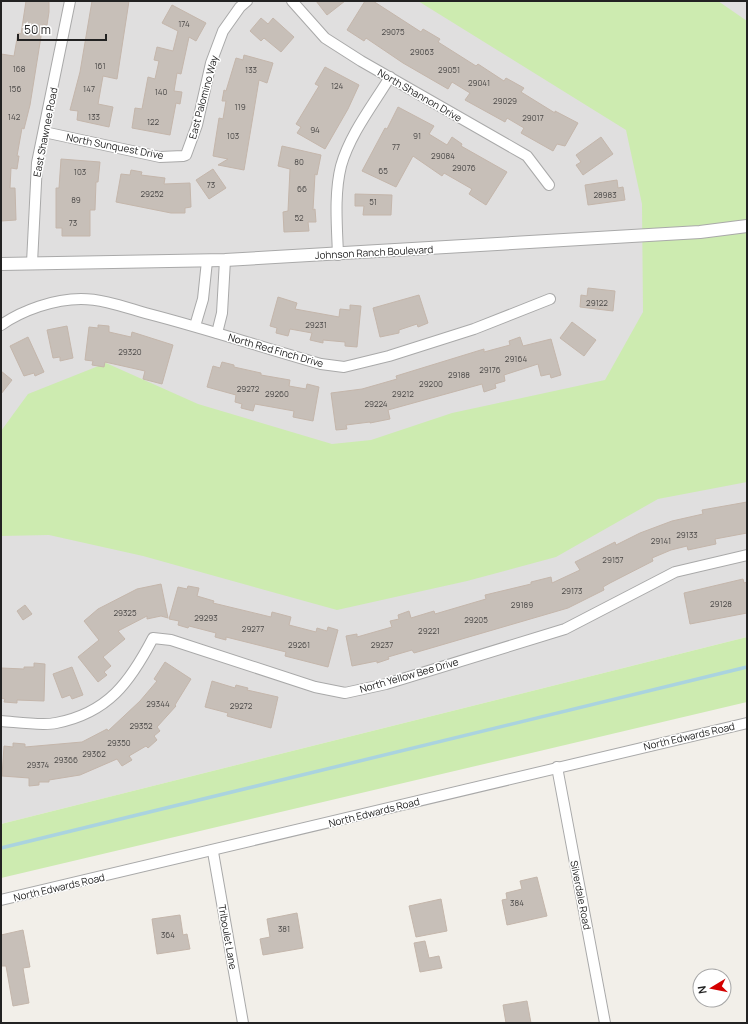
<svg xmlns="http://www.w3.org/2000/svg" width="748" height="1024" viewBox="0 0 748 1024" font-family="Manrope,sans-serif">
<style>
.residential{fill:#e0dfdf}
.grass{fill:#cdebb0}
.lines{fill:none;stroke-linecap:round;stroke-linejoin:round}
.stream{stroke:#aad3df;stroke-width:3.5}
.building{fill:#c7bfb8;stroke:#c4b6ab}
.minor-casing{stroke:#a9a9a9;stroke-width:12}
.tertiary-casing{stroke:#a9a9a9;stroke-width:14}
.minor{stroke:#fff;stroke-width:10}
.tertiary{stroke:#fff;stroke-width:12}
.labels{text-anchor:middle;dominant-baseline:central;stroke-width:3;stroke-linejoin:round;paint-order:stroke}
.number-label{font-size:8px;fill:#4b4948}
.street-label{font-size:10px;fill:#222;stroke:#fff}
</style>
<rect width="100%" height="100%" fill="#f2efe9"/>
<!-- residential -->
<path class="residential" d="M1 1H747V637L1 824Z"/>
<!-- grass -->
<g class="grass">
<path d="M418 1H718L747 21V482L658 499 556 557 467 581 337 610 143 556 49 535 1 536V431L28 394 106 363 198 404 332 444 371 440 452 413 605 380 643 312 642 204 626 130Z"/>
<path d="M747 637V702L1 878V824Z"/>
</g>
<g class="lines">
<!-- stream -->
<path class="stream" d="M1 848 747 667"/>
</g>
<!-- building -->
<g class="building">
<path d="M26 1H49V12L47 25 43 24 30 105 24 129 22 128 17 156H19L17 169 11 168 10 188H15L16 220 1 221V54L14 56 18 33 21 34Z"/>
<path d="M92 1H129L117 79 103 76 98 104 113 107 109 127 77 120 78 111 70 110 80 72Z"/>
<path d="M316 1H345L327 15Z"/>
<path d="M365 1H373L421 32 423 29 440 39 438 42 476 66 478 64 504 81 506 78 524 88 521 92 555 113V111L578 123 565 146 557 144 553 151 521 133 524 128 507 118 505 122 465 100 470 93 452 82 448 89 403 63 366 38 364 41 347 30Z"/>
<path d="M172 5 206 23 196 41 189 37 181 74 177 73 174 91 182 92 180 104 176 103 170 135 132 128 135 108 142 109 148 77 155 79 159 61 154 60 157 47 173 51 178 31 162 23Z"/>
<path d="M261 18 268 24 273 18 294 37 281 52 264 38 261 41 250 31Z"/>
<path d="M244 55 273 63 267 83 259 80 244 170 218 165 228 159 213 156 219 118 223 119 226 101H222L224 90 226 91 236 58 243 60Z"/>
<path d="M325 67 359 85 348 109 325 149 297 133 301 127 296 124 319 86 315 84Z"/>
<path d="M398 107 434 126 429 134 447 145 452 137 462 144 461 146 507 172 486 205 469 194 472 189 444 173 442 176 413 156 396 187 362 171 385 128 387 129Z"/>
<path d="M601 137 613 154 583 175 576 165 581 162 576 155Z"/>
<path d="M282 146 321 155 317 175 315 174 313 210 315 209 316 222H308L309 231 284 232 283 212 288 211 290 169 278 166Z"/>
<path d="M61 159 100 162 98 182H96L95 210H90V236H62V228H56V188H59Z"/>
<path d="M213 169 226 188 209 199 196 180Z"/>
<path d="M131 170 142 172 141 175 165 178 164 184 190 183 191 207 185 208V213H171L116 202 121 174 130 175Z"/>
<path d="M617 180 618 188 623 187 625 200 588 205 585 185Z"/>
<path d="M355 194 392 195 391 215H363L364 206H355Z"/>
<path d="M588 288 615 291 613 311 580 307 581 295 587 296Z"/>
<path d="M419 295 428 323 418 327 417 324 399 330V333L380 337 373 308Z"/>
<path d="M278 297 297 303 295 309 339 317 340 309 350 310V305L361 306 357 347 345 346V342L323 340V343L310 340 312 333 290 329 288 336 276 333 277 328 270 326Z"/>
<path d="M572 322 596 340 584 356 560 338Z"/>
<path d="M98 325 109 326V332L131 337 132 332 173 345 162 384 143 379 145 371 105 362 104 367 92 365 93 361 85 360 89 327 98 328Z"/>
<path d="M67 326 73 358 60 361V357L53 358 47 330Z"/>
<path d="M28 337 44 372 35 376 34 373 24 376 10 346Z"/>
<path d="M520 337 523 346 551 339 561 375 551 378 550 374 541 376 538 364 504 375 505 381 495 384 496 388 484 392 482 384 388 410 390 419 370 423V422L346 425 347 429 336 430 331 393 362 389 397 379 396 376 484 349V352L510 345 509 341Z"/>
<path d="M222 362 234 365V367L261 373V375L290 380 289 386 306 389 307 384 319 387 313 421 293 417 294 411 255 404 253 411 241 408 242 404 235 402 236 395 207 387 213 366 220 368Z"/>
<path d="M1 371 12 380 1 394Z"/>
<path d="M747 502V533L715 539 716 544 688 550 687 546 671 550 652 558 653 561 610 583 603 587 604 590 568 608 414 653 412 650 388 657 389 659 377 663V661L352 666 346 636 357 634V637L392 627 390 621 399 619 398 615 409 611 411 618 434 611 435 614 486 599 485 595 531 584V582L551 577 552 583 580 570 575 562 615 542 616 545 640 533 672 521 703 514 702 510Z"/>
<path d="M743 579 744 583 747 582V613L690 624 684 593Z"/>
<path d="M161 584 168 618 161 616 147 619V616L118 631 125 639 103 657 111 666 104 672 107 675 98 682 78 657 99 640 84 621 98 609 137 589Z"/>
<path d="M188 586 199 588 197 596 214 601 213 603 271 617 272 612 291 617 289 625 316 632 317 628 327 631 328 627 338 630 328 667 285 656 286 652 226 637V640L215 637 216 633 189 626 188 628 178 625 179 621 169 619 178 587 187 589Z"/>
<path d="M25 605 32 614 23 620 17 611Z"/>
<path d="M165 662 191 679 175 705 176 706 157 727 160 731 154 736 157 740 148 748 146 746 129 756 132 760 122 766 117 759 80 775 49 780V782H39V785L29 786V778L2 776 4 746 13 747V743L25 744V747L82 742 107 729 108 731 140 701 157 681 154 679Z"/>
<path d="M34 663 45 664 44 701 17 700V703L4 702 5 699 1 698V668L24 669V667H34Z"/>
<path d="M72 667 83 695 72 699 70 695 62 698 53 674Z"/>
<path d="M212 681 235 688 236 685 248 688 247 690 278 697 271 728 227 716 228 713 205 707Z"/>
<path d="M537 877 547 916 507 925 502 900 507 899 506 893 522 889 520 881Z"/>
<path d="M441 899 447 931 416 937 409 906Z"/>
<path d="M297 913 303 948 263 955 260 939 270 937 267 919Z"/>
<path d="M180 915 183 935 187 934 190 949 157 954 152 919Z"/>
<path d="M23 930 30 967 23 968 29 1003 13 1006 6 966H1V935Z"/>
<path d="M425 941 429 958 439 956 442 968 420 972 414 943Z"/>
<path d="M527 1001 531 1023H506L503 1005Z"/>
</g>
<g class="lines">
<defs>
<g id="minor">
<path d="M292 1 325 38 361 61 527 156 549 185"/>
<path d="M44 132 160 157 183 156 186 155 197 125 211 63 223 31 240 7 247 1"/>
<path d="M338 255C337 226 334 194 341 166 350 134 373 105 390 77"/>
<path d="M32 263 37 163 70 1"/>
<path d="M1 325C23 310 54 299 81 299 104 299 127 308 149 314 207 329 264 348 321 364L344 367 389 356 474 329 550 299"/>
<path d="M195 326 203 299 207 261"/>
<path d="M217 333 222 313 225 260"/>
<path d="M1 721C16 722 42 726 56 723 108 713 130 682 153 638L171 640 315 687 345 693 386 684 565 629 675 572 747 555"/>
<path d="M557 767 605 1023"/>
<path d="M213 852 243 1023"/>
<path d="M1 900C250 843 498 781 747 723"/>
</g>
<path id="tertiary" d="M1 264 225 260 700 232 747 226"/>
</defs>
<!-- minor casing -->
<use href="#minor" class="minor-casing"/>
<!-- tertiary casing -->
<use href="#tertiary" class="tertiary-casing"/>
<!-- minor -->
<use href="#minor" class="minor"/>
<!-- tertiary -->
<use href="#tertiary" class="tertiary"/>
</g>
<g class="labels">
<!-- number labels -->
<g class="number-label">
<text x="184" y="23">174</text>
<text x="393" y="31">29075</text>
<text x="422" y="51">29063</text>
<text x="100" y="65">161</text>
<text x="19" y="68">168</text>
<text x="251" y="69">133</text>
<text x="449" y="69">29051</text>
<text x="479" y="82">29041</text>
<text x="337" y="85">124</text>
<text x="15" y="88">156</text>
<text x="89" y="88">147</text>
<text x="161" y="91">140</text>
<text x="505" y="100">29029</text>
<text x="240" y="106">119</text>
<text x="14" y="116">142</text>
<text x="94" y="116">133</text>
<text x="533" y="117">29017</text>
<text x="153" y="121">122</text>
<text x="315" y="129">94</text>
<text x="233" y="135">103</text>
<text x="417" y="135">91</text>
<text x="396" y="146">77</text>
<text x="443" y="155">29084</text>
<text x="299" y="161">80</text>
<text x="464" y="167">29076</text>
<text x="383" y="170">65</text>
<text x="80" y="171">103</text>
<text x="211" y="184">73</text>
<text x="302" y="188">66</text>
<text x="152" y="193">29252</text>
<text x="605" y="194">28983</text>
<text x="76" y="199">89</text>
<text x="373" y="201">51</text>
<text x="299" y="217">52</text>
<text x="73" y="222">73</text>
<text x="597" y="302">29122</text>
<text x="316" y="324">29231</text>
<text x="130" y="351">29320</text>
<text x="516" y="358">29164</text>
<text x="490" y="369">29176</text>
<text x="459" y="374">29188</text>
<text x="431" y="383">29200</text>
<text x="248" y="388">29272</text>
<text x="277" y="393">29260</text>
<text x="403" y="393">29212</text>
<text x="376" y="403">29224</text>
<text x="687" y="534">29133</text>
<text x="661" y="540">29141</text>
<text x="613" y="559">29157</text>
<text x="572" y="590">29173</text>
<text x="721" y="603">29128</text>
<text x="522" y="604">29189</text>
<text x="125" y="612">29325</text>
<text x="206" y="617">29293</text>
<text x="476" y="619">29205</text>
<text x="253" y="628">29277</text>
<text x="429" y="630">29221</text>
<text x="299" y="644">29261</text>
<text x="382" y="644">29237</text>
<text x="158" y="703">29344</text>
<text x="241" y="705">29272</text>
<text x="141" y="725">29352</text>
<text x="119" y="742">29350</text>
<text x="94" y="753">29362</text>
<text x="66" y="759">29366</text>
<text x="38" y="764">29374</text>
<text x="517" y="902">384</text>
<text x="284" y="928">381</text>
<text x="168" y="934">364</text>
</g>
<!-- street labels -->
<g class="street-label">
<text transform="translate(420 95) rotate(30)">North Shannon Drive</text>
<text transform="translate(203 97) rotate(-75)">East Palomino Way</text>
<text transform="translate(45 132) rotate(-79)">East Shawnee Road</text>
<text transform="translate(115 146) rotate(11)">North Sunquest Drive</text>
<text transform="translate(374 252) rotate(-3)">Johnson Ranch Boulevard</text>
<text transform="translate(276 350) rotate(16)">North Red Finch Drive</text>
<text transform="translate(409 675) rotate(-16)">North Yellow Bee Drive</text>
<text transform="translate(689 736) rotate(-13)">North Edwards Road</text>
<text transform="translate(374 812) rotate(-14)">North Edwards Road</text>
<text transform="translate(59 887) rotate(-13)">North Edwards Road</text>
<text transform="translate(581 895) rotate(79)">Silverdale Road</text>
<text transform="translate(228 937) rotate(80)">Triboulet Lane</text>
</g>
</g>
<!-- border -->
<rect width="748" height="1024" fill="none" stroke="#222222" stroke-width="4"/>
<!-- north arrow -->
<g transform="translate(712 988) rotate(260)"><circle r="19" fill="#ffffff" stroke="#a7a7a7"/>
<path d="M0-3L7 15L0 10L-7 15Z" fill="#d40000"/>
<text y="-6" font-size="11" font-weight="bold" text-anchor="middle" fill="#222222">N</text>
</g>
<!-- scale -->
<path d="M18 34v6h88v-6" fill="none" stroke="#222222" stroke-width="2"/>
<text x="24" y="34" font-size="12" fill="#222222" stroke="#ffffff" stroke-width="3" paint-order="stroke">50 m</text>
</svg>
